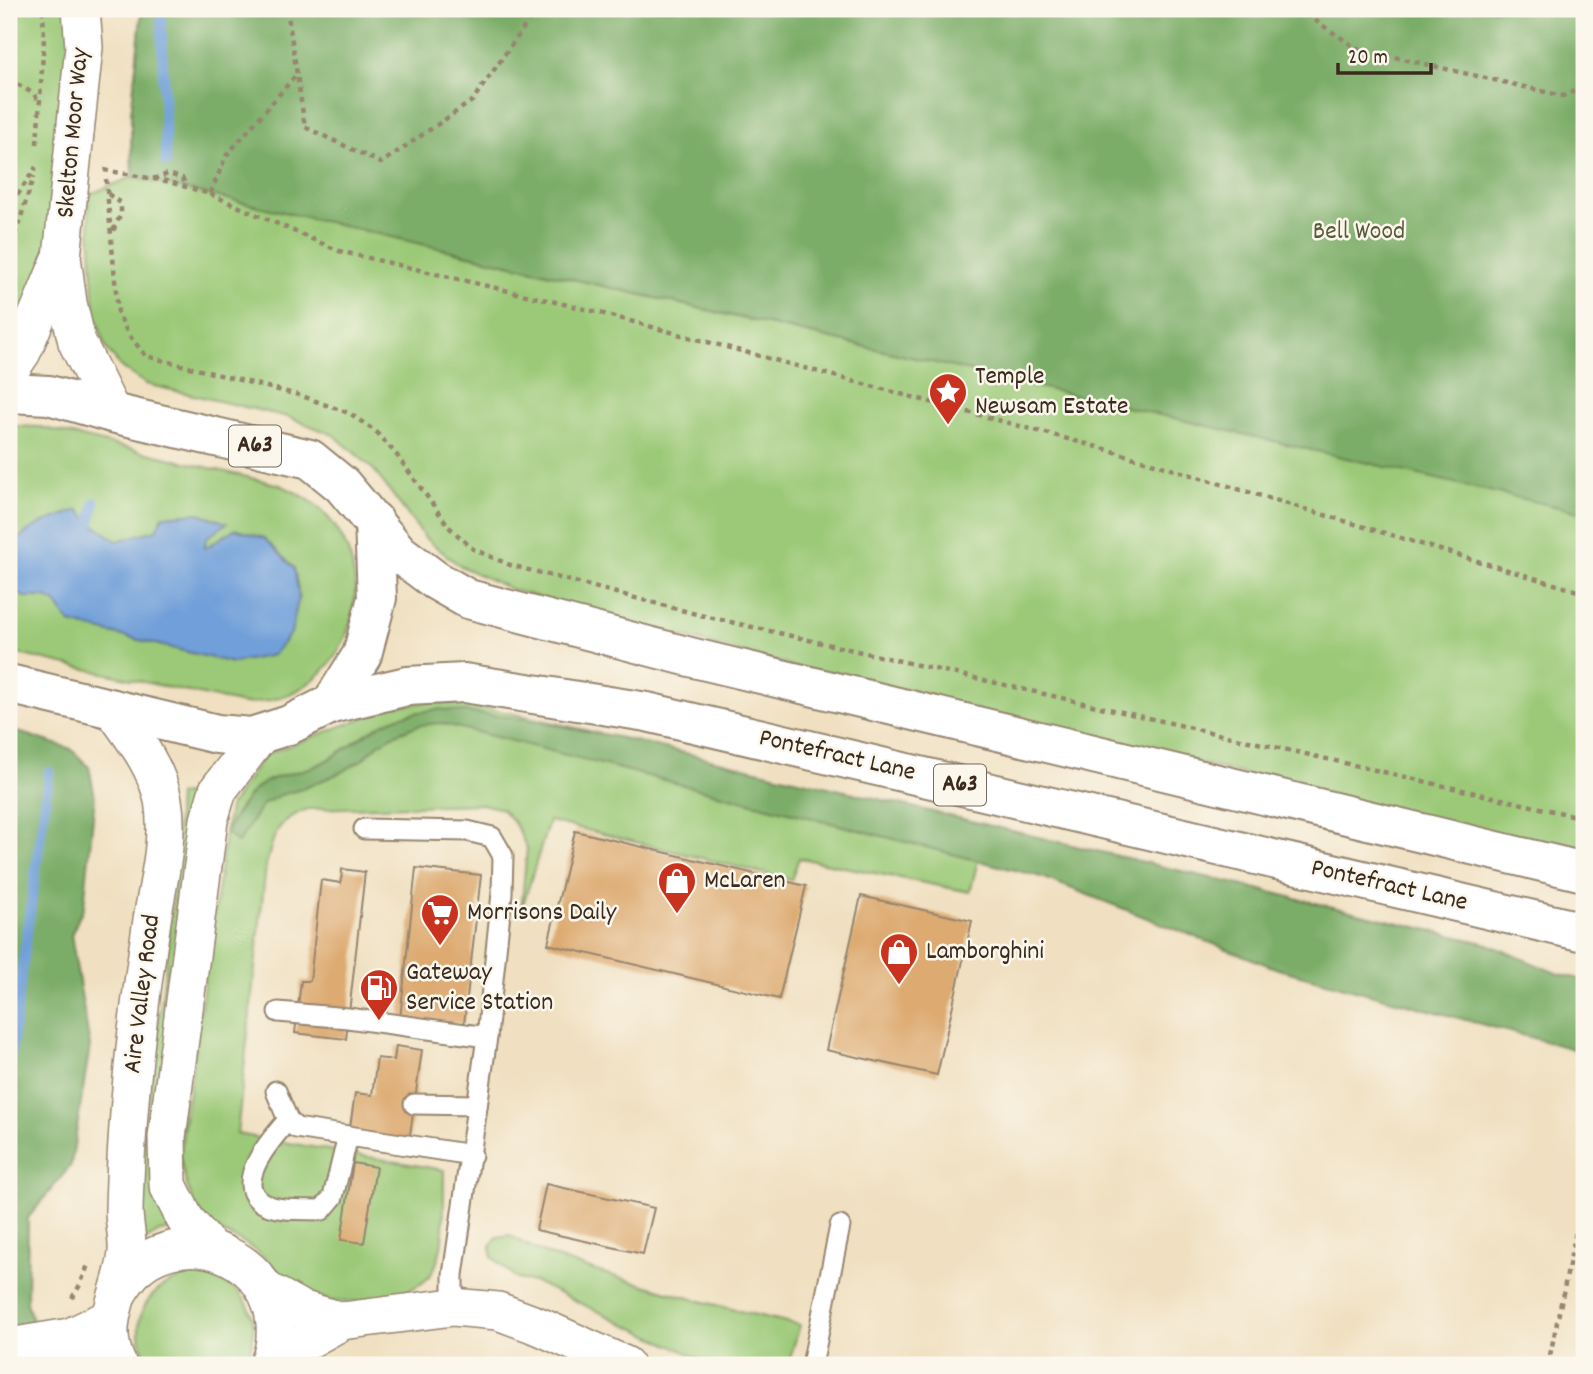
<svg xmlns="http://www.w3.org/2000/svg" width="1593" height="1374" viewBox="0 0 1593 1374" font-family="Dekko,sans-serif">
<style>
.green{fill:#9bc977;stroke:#6b7a4a;stroke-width:2}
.forest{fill:#7cad68;stroke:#5c6c43;stroke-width:2}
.water{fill:#709fd9;stroke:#56647c;stroke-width:2}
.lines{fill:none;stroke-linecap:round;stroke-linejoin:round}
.stream{stroke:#709fd9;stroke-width:10}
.building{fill:#ddaa71}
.lane-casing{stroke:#968570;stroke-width:23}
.street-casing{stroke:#968570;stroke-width:40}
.highway-casing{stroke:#968570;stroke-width:42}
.path{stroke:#968570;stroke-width:4.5;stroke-dasharray:5 5;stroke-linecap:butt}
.lane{stroke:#fff;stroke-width:19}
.street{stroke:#fff;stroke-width:37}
.highway{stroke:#fff;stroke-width:38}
.labels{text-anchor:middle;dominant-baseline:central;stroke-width:5;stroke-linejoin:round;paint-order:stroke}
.shield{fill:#fbf7ec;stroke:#75685c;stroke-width:2}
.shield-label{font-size:24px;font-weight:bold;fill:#3b2a1e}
.street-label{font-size:26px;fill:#3b2a1e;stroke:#fbf7ec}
.park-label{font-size:26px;fill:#585a39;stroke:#fbf7ec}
.poi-label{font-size:26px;fill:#3b2a1e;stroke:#fbf7ec;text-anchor:start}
</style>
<rect width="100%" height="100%" fill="#fbf7ec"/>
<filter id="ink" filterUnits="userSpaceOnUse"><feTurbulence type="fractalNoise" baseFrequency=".0143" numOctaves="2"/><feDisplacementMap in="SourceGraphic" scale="14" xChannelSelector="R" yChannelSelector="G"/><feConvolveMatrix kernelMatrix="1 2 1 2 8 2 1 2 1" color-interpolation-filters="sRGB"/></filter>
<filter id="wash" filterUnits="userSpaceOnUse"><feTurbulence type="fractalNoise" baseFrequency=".00686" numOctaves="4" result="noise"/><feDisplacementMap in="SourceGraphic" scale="28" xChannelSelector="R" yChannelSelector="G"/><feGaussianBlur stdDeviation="1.57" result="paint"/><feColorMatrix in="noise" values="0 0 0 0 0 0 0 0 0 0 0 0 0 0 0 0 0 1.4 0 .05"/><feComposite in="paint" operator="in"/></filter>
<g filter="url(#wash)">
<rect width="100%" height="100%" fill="#f0e0c1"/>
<!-- green -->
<g class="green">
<path d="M19 9H81L69 176 9 371V17L19 13Z"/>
<path d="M142 9H1584V855L799 668 513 590 460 566 426 539 373 469 334 435 288 417 146 384 122 368 106 348 95 314 88 195 132 177 131 115Z"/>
<path d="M15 426 40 427 280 485C295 492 309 498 321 510 370 557 365 638 313 680 292 697 268 702 243 704L9 652V427Z"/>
<path d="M429 702 462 704 530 717 987 825 970 892 799 858 791 880 549 821 521 911 527 848 515 824 502 809 482 804 308 809C275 821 275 833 266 865L237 1134 444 1170C443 1200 448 1249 431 1274 417 1296 357 1304 332 1301 323 1299 310 1294 302 1290 282 1280 271 1261 254 1249 239 1238 215 1233 204 1218 190 1200 183 1177 180 1154L229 808 264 755 395 706Z"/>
<path d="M188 794 199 796 177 1229 160 1232 144 1241 142 1174 145 1129 168 949 174 883 178 795Z"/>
<path d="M510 1235C544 1257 585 1268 624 1279 682 1297 740 1312 800 1325L788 1365 711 1364 535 1282 517 1279 492 1257 491 1245 497 1237Z"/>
<path d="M195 1274C245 1279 269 1320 243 1365H151C122 1323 148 1282 195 1274Z"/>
</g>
<!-- forest -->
<g class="forest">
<path d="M142 9H1584V513L132 177 131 115Z"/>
<path d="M440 709 524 719 622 738 1488 944 1556 973 1584 980V1052L1278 969 1042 877 441 723 419 725 398 733 379 744 363 759 344 771 302 789 280 795 263 804 238 843 225 832C233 819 241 804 252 792 268 775 295 774 315 766 344 754 365 730 393 719 408 713 424 711 440 709Z"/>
<path d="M9 729 71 749 89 767 95 797 84 906 71 935 90 1046 71 1165 28 1218 27 1302 45 1365H9Z"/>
</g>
<!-- water -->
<path class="water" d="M79 510 90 522 117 541 156 530 163 516 199 513 227 523 206 538 205 548 235 529 264 538 294 568 299 596 291 633 273 655 232 663 70 623 57 604 45 597H24L9 587C9 578 8 568 9 559 13 528 55 518 79 510Z"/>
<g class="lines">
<!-- stream -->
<g class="stream">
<path d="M161 9 166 162"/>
<path d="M88 532 95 502"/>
<path d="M9 1066 49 772"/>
</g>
</g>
<g id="blocks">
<!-- building -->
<g class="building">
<path d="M575 831 806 886 779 999 548 944Z"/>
<path d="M416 868 481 875 464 1024 400 1019Z"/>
<path d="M342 869 365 872 346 1039 295 1033 301 981H310L321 880 341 883Z"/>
<path d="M861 896 972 921 937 1075 826 1050Z"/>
<path d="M396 1046 422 1050 409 1142 349 1134 355 1093 372 1095 377 1058 394 1060Z"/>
<path d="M353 1163 376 1167 364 1243 341 1240Z"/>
<path d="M546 1184 654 1208 643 1254 536 1230Z"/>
</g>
</g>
</g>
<g filter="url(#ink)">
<use href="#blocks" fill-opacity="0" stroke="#968570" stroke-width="2"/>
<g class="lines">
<defs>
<g id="lane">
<path d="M364 829 467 831 492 837 503 856 502 893 487 1037 453 1275V1307"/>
<path d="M278 1012 348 1018 487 1037"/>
<path d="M276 1091 288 1120 296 1128 472 1155"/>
<path d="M414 1104 477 1105"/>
<path d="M288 1120C274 1136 230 1184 263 1203 278 1212 305 1209 322 1210L333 1197 348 1136"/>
<path d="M812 1365 840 1226"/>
</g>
<g id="street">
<path d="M81 9 84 47 62 257 68 303 77 342 112 413"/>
<path d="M9 371 22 352 60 261"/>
<path d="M112 708C132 736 156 765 163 800 170 838 158 882 152 920 144 973 137 1025 132 1078 128 1122 125 1166 124 1210 124 1224 128 1238 127 1253 123 1294 97 1323 118 1365"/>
<path d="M210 1248 185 1219 168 1185 167 1137 209 820 218 790 261 734"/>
<path d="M266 1290 300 1309 342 1321 453 1307 498 1311 541 1327 625 1365"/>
<path d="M119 1291C127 1279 135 1267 147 1260 199 1228 271 1261 275 1324 276 1338 274 1353 268 1365"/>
<path d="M9 1347 70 1337 110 1318"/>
<path d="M29 1348 89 1365"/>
<path d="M270 1361 342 1321"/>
</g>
<g id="highway">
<path d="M9 393 49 395 112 413 310 459 342 485 399 553 435 580 468 599 694 658 1584 872"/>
<path d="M9 684 217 734 251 737 289 725 331 704 362 655 377 598 374 521"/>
<path d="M331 704 407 686 464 683 647 712 1584 932"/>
</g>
</defs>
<!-- lane casing -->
<use href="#lane" class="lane-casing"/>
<!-- street casing -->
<use href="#street" class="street-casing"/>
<!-- highway casing -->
<use href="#highway" class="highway-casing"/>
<!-- path -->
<g class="path">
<path d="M287 9 305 127 381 163 472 101 537 9"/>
<path d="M1298 9 1356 48 1563 96 1584 87"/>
<path d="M9 79 34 94 39 103"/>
<path d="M37 144 44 39 43 9"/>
<path d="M104 170 166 181 210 194 226 156 297 74"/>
<path d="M106 179 118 313 128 334 146 356 302 396 351 414 376 432 396 454 450 528 473 549 510 565 700 615 1584 818"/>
<path d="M153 179 168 174 182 178 187 186"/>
<path d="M108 194 121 203V214L112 233"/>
<path d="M210 194 339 251 589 310 1105 449 1584 593"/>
<path d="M9 213 13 202 36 167"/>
<path d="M9 254 34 176"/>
<path d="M72 1298 80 1285 88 1265"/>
<path d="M1548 1365 1584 1193"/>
</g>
<!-- lane -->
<use href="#lane" class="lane"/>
<!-- street -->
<use href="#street" class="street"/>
<!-- highway -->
<use href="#highway" class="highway"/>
</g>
</g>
<!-- icons -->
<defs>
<symbol id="sight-pin" viewBox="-11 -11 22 30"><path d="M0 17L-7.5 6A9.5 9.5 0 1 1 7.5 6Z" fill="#c8321e" stroke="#fbf7ec"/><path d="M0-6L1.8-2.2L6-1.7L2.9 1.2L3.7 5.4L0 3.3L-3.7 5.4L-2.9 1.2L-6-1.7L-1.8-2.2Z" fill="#fff"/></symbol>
<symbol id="shop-pin" viewBox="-11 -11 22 30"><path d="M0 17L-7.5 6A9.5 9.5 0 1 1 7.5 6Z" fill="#c8321e" stroke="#fbf7ec"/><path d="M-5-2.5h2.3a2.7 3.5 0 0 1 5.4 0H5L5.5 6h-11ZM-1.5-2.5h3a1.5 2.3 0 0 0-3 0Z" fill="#fff"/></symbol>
<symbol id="supermarket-pin" viewBox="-11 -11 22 30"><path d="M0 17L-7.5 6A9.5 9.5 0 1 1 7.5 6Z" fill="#c8321e" stroke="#fbf7ec"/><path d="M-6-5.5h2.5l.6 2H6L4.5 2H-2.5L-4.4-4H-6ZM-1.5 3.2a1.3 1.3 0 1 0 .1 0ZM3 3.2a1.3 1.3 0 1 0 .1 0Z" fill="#fff"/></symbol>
<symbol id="fuel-pin" viewBox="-11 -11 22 30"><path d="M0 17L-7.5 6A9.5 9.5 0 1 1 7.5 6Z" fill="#c8321e" stroke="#fbf7ec"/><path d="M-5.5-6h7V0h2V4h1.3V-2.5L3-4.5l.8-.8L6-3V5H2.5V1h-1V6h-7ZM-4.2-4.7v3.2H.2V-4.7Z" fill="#fff"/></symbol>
</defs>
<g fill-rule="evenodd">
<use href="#sight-pin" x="926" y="370" width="44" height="60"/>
<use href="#shop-pin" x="655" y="859" width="44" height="60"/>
<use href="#supermarket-pin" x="418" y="891" width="44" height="60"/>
<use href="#shop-pin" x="877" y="930" width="44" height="60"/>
<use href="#fuel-pin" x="357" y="966" width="44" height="60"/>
</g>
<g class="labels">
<!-- shield labels -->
<g class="shield">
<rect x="229" y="425.5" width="52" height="41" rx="5"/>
<rect x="934" y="764.5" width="52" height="41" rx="5"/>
</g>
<g class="shield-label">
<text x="255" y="446">A63</text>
<text x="960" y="785">A63</text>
</g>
<!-- street labels -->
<g class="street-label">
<text transform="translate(74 133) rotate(-85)">Skelton Moor Way</text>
<text transform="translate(837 756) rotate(13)">Pontefract Lane</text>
<text transform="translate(1389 886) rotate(13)">Pontefract Lane</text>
<text transform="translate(143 994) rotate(-83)">Aire Valley Road</text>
</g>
<!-- park labels -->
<g class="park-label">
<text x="1359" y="232">Bell Wood</text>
</g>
<!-- poi labels -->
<g class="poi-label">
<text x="975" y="377">Temple<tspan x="975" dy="30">Newsam Estate</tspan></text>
<text x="704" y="881">McLaren</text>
<text x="467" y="913">Morrisons Daily</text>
<text x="926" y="952">Lamborghini</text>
<text x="406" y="973">Gateway<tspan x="406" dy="30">Service Station</tspan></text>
</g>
</g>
<!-- margin -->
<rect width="1593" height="1374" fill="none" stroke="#fbf7ec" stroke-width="35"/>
<!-- scale -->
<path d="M1338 63v10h93v-10" fill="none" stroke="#3b2a1e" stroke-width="3.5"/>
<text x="1348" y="63" font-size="21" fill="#3b2a1e" stroke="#fbf7ec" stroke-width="5" paint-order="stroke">20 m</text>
</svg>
